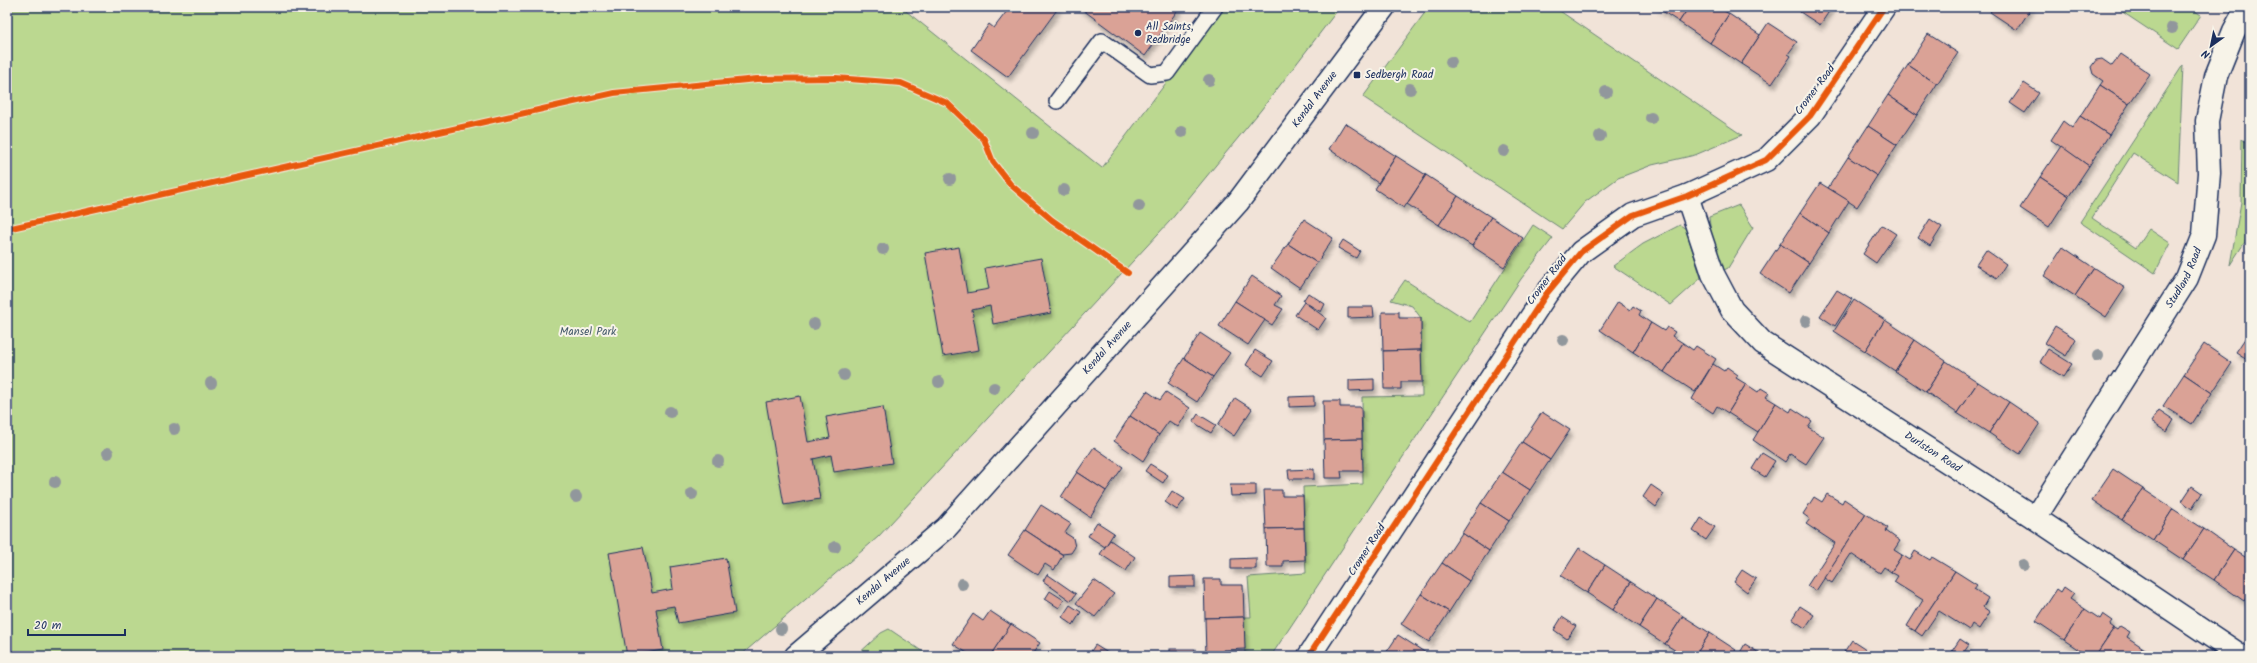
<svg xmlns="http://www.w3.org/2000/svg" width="2257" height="663" viewBox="0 0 2257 663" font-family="Kalam,sans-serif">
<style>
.green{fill:#bbd890;stroke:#6b8477}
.building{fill:#daa296;stroke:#1b2f5e;filter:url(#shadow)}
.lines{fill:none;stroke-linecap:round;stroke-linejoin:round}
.lane-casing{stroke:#1b2f5e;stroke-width:18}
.street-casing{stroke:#1b2f5e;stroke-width:25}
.lane{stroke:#f7f3e8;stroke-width:15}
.street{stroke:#f7f3e8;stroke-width:22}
.cycleway-casing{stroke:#f7f3e8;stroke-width:8}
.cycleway{stroke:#e8590c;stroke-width:6}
.tree{fill:#91979c}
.poi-dot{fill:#1b2f5e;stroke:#f7f3e8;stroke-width:1.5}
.labels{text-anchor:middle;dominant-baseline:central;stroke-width:4;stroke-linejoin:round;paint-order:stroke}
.poi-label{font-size:11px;fill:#1b2f5e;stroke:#f7f3e8;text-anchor:start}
.street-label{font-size:11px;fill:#1b2f5e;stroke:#f7f3e8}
.park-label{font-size:11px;fill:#43596a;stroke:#f7f3e8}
</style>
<defs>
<filter id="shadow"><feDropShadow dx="2.5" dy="4.5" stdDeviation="2" flood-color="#0004"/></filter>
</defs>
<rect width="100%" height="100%" fill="#f1e3d8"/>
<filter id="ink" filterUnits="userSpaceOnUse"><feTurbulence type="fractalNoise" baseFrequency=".025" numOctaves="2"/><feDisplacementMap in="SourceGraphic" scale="8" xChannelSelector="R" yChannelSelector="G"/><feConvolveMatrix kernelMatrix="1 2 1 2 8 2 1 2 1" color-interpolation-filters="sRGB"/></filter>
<g filter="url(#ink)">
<!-- green -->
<g class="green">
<path d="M7 7H901L1102 168 1223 7H1340L1261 110 1170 221 878 537 740 656H7Z"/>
<path d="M1429 7H1554L1742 135 1695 155 1652 165 1618 178 1585 202 1562 229 1363 97Z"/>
<path d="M2115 7H2189L2201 15 2178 49Z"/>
<path d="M2183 65 2178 182 2133 153 2092 218 2136 248 2149 229 2170 243 2155 273 2080 222Z"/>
<path d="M2242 139 2250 145V234L2230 265 2241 202Z"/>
<path d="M1739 205 1753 227 1728 268 1724 270 1711 234 1709 217Z"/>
<path d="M1533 225 1553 238 1521 279 1271 656H1245L1244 617H1251L1248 577 1306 573 1303 487 1363 484 1362 397 1422 396 1421 318 1412 306 1391 300 1405 280 1470 322Z"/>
<path d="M1680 225 1686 229 1701 278 1671 305 1613 266 1643 244Z"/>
<path d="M889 629 929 656H856L881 633Z"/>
</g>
<!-- building -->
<g class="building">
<path d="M1010 7H1059L1008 77 971 50 989 24 994 28Z"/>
<path d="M1079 7H1180L1145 56Z"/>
<path d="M1656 7H1689L1679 22Z"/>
<path d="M1689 7H1718L1729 14 1710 43 1679 22Z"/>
<path d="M1803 7H1832L1820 25 1800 12Z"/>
<path d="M1994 7H2032L2017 30 1990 12Z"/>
<path d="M1729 14 1760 35 1741 64 1710 43Z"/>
<path d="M1768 23 1797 42 1788 54 1791 56 1772 84 1741 64Z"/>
<path d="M1928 34 1958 53 1937 84 1908 65Z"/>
<path d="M2121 54 2150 74 2129 104 2100 85 2103 81 2093 74 2091 67 2096 60 2102 59 2112 66Z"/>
<path d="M1908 65 1937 84 1917 115 1888 95Z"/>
<path d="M2024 83 2039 93 2025 113 2010 103Z"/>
<path d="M2100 85 2129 104 2109 135 2080 116Z"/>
<path d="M1888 95 1917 115 1897 145 1868 126Z"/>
<path d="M2080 116 2109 135 2089 166 2051 140 2063 121 2072 128Z"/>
<path d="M1345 123 1396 156 1378 183 1329 149Z"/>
<path d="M1868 126 1897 145 1877 176 1848 157Z"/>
<path d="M2061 146 2089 166 2069 196 2040 177Z"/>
<path d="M1396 156 1426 175 1404 208 1375 189Z"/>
<path d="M1848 157 1877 176 1857 207 1828 188Z"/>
<path d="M1426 175 1458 196 1439 225 1407 204Z"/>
<path d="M2040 177 2069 196 2049 227 2020 208Z"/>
<path d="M1820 183 1849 201 1829 233 1800 213Z"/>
<path d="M1458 196 1491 217 1472 246 1439 225Z"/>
<path d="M1800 213 1829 233 1809 263 1780 244Z"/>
<path d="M1491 217 1523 238 1504 267 1472 246Z"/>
<path d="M1304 219 1333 238 1317 263 1288 244Z"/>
<path d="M1930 219 1942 227 1930 246 1918 238Z"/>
<path d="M1882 225 1896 234 1876 263 1863 254Z"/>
<path d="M1343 240 1360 251 1356 258 1338 248Z"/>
<path d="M1288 244 1317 263 1300 288 1271 268Z"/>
<path d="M1780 244 1809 263 1789 293 1760 274Z"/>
<path d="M959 247 967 293 989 289 985 268 1041 258 1051 313 993 324 990 306 972 310 979 350 943 356 925 253Z"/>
<path d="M2063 247 2094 268 2075 296 2044 276Z"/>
<path d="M1986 250 2006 264 1997 278 1976 265Z"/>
<path d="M2094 268 2125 288 2106 317 2075 296Z"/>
<path d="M1252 276 1281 296 1275 305 1283 309 1272 325 1235 301Z"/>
<path d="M1837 290 1852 299 1835 326 1820 316Z"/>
<path d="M1308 293 1325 304 1321 312 1303 301Z"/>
<path d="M1854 300 1885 320 1865 351 1834 331Z"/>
<path d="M1235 301 1265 320 1248 345 1219 326Z"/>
<path d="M1304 302 1326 318 1318 330 1295 315Z"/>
<path d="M1618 302 1630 310 1633 306 1641 311 1639 315 1651 323 1633 352 1600 330Z"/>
<path d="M1348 307H1373L1374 317 1348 318Z"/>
<path d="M1382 312H1399V318H1421V350L1383 351Z"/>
<path d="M1885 320 1915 340 1895 371 1865 351Z"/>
<path d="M1651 323 1664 331 1667 327 1675 332 1672 336 1683 343 1664 372 1633 352Z"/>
<path d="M2055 326 2076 339 2066 356 2045 343Z"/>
<path d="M2250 331V361L2236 352Z"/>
<path d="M1200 333 1230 353 1213 377 1184 358Z"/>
<path d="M1915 340 1946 361 1926 392 1895 371Z"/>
<path d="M1683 343 1693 350 1696 346 1716 359 1695 392 1664 372Z"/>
<path d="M2204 344 2232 363 2212 393 2184 374Z"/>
<path d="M2048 349 2072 364 2063 377 2040 362Z"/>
<path d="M1255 350 1273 361 1263 376 1246 365Z"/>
<path d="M1421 350 1422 382H1401V389H1384L1383 351Z"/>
<path d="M1184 358 1213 377 1197 402 1168 383Z"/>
<path d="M1946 361 1978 382 1957 413 1926 392Z"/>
<path d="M1713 364 1724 371 1727 367 1738 375 1736 378 1746 384 1728 413 1717 406 1713 413 1692 399Z"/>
<path d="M2184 374 2212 393 2192 424 2163 406Z"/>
<path d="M1374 379V390L1349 391V380Z"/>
<path d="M1978 382 2009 402 1989 433 1957 413Z"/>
<path d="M1746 384 1758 392 1761 388 1769 393 1766 397 1776 403 1758 432 1728 413Z"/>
<path d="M1147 391 1160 400 1166 392 1190 408 1178 427 1169 421 1159 435 1130 416Z"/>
<path d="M800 396 808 442 830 438 826 417 883 407 892 463 834 472 831 455 813 459 820 499 784 505 766 402Z"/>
<path d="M1314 396V406L1289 407V397Z"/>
<path d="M1235 398 1252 409 1234 436 1218 425Z"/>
<path d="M1323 401H1340V407H1361L1362 439 1324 440Z"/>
<path d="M2009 402 2040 423 2020 454 1989 433Z"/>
<path d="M1776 403 1790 412 1792 408 1812 421 1808 427 1824 437 1806 464 1790 454 1785 462 1753 440Z"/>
<path d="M2159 410 2174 420 2167 432 2151 422Z"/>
<path d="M1542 412 1570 430 1550 460 1522 442Z"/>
<path d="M1198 414 1216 425 1211 433 1193 422Z"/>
<path d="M1130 416 1159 435 1143 461 1114 441Z"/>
<path d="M1362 439 1363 471H1341L1342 478H1325L1324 440Z"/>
<path d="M1522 442 1550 460 1530 490 1502 472Z"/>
<path d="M1094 447 1123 467 1106 491 1077 472Z"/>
<path d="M1762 453 1775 461 1765 477 1752 469Z"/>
<path d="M1150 464 1168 475 1163 483 1145 471Z"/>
<path d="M1314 469V479H1289L1288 470Z"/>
<path d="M2113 469 2143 489 2122 520 2092 500Z"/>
<path d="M1077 472 1106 491 1090 517 1061 497Z"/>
<path d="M1502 472 1530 490 1509 521 1481 503Z"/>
<path d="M1230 485H1256V495L1231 496Z"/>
<path d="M1651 485 1664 494 1656 507 1643 497Z"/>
<path d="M2192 486 2202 493 2192 509 2182 501Z"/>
<path d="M2143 489 2173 509 2153 540 2122 520Z"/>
<path d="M1264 490H1282V496H1303L1304 528 1266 529Z"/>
<path d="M1172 491 1185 499 1177 510 1165 502Z"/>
<path d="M1827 494 1842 503 1844 499 1866 514 1816 591 1807 586 1835 543 1806 524 1810 519 1803 514 1814 497 1822 502Z"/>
<path d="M1481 503 1509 521 1489 551 1462 533Z"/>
<path d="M1041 505 1071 524 1065 533 1073 538 1075 547 1071 553 1062 554 1025 530Z"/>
<path d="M2173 509 2204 529 2183 560 2153 540Z"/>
<path d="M1866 514 1888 528 1886 531 1900 541 1894 550 1902 555 1891 572 1884 567 1880 573 1851 554 1832 583 1824 578Z"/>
<path d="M1701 518 1715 527 1706 540 1693 531Z"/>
<path d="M1097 522 1114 533 1105 547 1088 536Z"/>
<path d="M1304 528 1305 560 1283 561V567H1267L1266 529Z"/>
<path d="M2204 529 2234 550 2214 580 2183 560Z"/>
<path d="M1025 530 1063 555 1054 570 1045 564 1038 575 1008 555Z"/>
<path d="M1462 533 1489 551 1469 581 1442 563Z"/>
<path d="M1110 540 1135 557 1126 571 1100 554Z"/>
<path d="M643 547 652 593 673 589 670 567 726 558 735 613 678 623 674 606 656 609 663 650 627 656 609 553Z"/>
<path d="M1579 548 1605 565 1587 593 1561 576Z"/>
<path d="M2234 550 2250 560V592L2244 601 2214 580Z"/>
<path d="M1915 551 1930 560 1932 557 1955 571 1915 631 1907 626 1923 600 1894 582 1898 576 1891 572 1902 555 1910 560Z"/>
<path d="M1256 558V569H1231V559Z"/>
<path d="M1442 563 1469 581 1449 612 1421 594Z"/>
<path d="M1605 565 1631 582 1613 610 1587 593Z"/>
<path d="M1742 570 1756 579 1747 592 1734 582Z"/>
<path d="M1955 571 1977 585 1974 589 1988 598 1983 607 1990 612 1979 629 1972 624 1969 630 1939 611 1922 636 1915 631Z"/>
<path d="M1047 574 1076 594 1071 601 1043 581Z"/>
<path d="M1195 576V587H1170V577Z"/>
<path d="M1204 579H1221V585H1243L1244 617 1205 618Z"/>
<path d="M1094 580 1114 594 1095 617 1076 603Z"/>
<path d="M1631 582 1657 599 1639 627 1613 610Z"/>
<path d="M2064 587 2074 594 2070 599 2085 609 2064 640 2036 621 2057 589 2061 592Z"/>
<path d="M1050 591 1064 600 1059 608 1045 599Z"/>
<path d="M1421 594 1449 612 1429 642 1401 624Z"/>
<path d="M1657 599 1683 616 1665 644 1639 627Z"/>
<path d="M1070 605 1081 612 1073 625 1062 617Z"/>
<path d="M1800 606 1814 615 1805 628 1792 619Z"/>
<path d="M2085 609 2100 619 2103 614 2113 621 2110 625 2114 628 2095 656H2088L2064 640Z"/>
<path d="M990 611 1011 625 990 656H972L953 644 973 614 983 621Z"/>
<path d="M1683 616 1710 633 1695 656H1684L1665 644Z"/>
<path d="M1244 617 1245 649 1223 650V656H1206L1205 618Z"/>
<path d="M1562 617 1576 626 1567 639 1554 630Z"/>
<path d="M1011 624 1040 643 1031 656H990Z"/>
<path d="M2120 626 2130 632 2127 637 2142 647 2136 656H2095L2114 628 2117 630Z"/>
<path d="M1710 633 1736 650 1731 656H1695Z"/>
<path d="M1398 635 1426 653 1424 656H1384Z"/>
<path d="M1960 639 1969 645 1961 656 1952 651Z"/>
<path d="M1852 640 1866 649 1861 656H1849L1844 652Z"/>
<path d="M1745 644 1764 656H1738Z"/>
<path d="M1095 645 1111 655 1110 656H1088Z"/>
<path d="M2142 647 2156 656H2136Z"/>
<rect x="1170" y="649" width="25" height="7"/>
</g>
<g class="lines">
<defs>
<path id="lane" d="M1057 101 1102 41 1150 75 1167 73 1215 7"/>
<g id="street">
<path id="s1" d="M1687 196 1713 274 1732 310 1763 343 2035 518 2241 656"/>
<path id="s2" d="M2035 518 2187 278 2204 235 2209 173 2207 121 2216 76 2234 31 2247 7"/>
<path id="s3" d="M796 656 946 528 1238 202 1384 7"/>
<path d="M1309 656 1547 293 1581 252 1633 215 1687 196 1766 160 1810 116 1884 7"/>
</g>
</defs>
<!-- lane casing -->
<use href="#lane" class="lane-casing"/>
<!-- street casing -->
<use href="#street" class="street-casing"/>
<!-- lane -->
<use href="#lane" class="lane"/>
<!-- street -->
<use href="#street" class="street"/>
<defs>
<g id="cycleway">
<path d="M7 229 614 93 757 79 836 78 901 83 947 103 984 139 993 162 1011 185 1052 220 1128 273"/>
<path d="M1309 656 1547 293 1581 252 1633 215 1687 196 1766 160 1810 116 1884 7"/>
</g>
</defs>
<!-- cycleway casing -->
<use href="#cycleway" class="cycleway-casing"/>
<!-- cycleway -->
<use href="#cycleway" class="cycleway"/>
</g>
<!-- trees -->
<g class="tree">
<circle cx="2172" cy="28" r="6"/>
<circle cx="1451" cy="62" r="6"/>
<circle cx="1209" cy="80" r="6"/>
<circle cx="1410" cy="89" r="6"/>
<circle cx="1606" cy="92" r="6"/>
<circle cx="1651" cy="118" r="6"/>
<circle cx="1182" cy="132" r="6"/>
<circle cx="1033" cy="133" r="6"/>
<circle cx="1600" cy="136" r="6"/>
<circle cx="1504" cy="151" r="6"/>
<circle cx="950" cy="179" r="6"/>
<circle cx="1064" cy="190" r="6"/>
<circle cx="1139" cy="206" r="6"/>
<circle cx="883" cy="249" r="6"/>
<circle cx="1806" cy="321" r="6"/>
<circle cx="814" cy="324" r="6"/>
<circle cx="1563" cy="340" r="6"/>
<circle cx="2098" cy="356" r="6"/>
<circle cx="844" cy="375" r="6"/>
<circle cx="939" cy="382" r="6"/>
<circle cx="211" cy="383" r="6"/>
<circle cx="994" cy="388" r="6"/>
<circle cx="670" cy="412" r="6"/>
<circle cx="174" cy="429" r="6"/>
<circle cx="108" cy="453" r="6"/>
<circle cx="718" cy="461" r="6"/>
<circle cx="55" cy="482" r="6"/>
<circle cx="692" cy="494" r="6"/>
<circle cx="576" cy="497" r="6"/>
<circle cx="835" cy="547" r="6"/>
<circle cx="2023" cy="565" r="6"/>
<circle cx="962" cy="584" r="6"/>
<circle cx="781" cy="629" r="6"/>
</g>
</g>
<!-- markers -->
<g class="poi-dot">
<circle cx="1138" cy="33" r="4"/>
<rect x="1353" y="71" width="8" height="8" rx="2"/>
</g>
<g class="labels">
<!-- poi labels -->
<g class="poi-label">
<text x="1146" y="27">All Saints,<tspan x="1146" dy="13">Redbridge</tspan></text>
<text x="1365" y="75">Sedbergh Road</text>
</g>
<!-- street labels -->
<g class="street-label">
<text transform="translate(1815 90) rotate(-53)">Cromer Road</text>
<text stroke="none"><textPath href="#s3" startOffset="763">Kendal Avenue</textPath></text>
<text stroke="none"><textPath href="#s2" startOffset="283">Studland Road</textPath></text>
<text transform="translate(1547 280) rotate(-53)">Cromer Road</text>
<text stroke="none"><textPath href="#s3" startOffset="439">Kendal Avenue</textPath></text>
<text stroke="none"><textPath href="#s1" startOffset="370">Durlston Road</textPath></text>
<text transform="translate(1367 550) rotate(-57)">Cromer Road</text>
<text stroke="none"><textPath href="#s3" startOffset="115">Kendal Avenue</textPath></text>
</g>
<!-- park labels -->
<g class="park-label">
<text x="588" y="332">Mansel Park</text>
</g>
</g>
<!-- margin -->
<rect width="2257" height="663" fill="none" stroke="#f7f3e8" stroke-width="24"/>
<rect x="12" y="12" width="2233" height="639" fill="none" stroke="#1b2f5e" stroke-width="1.5" filter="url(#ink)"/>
<!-- north arrow -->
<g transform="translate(2211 46) rotate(213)" stroke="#f7f3e8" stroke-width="3" paint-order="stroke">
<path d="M0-3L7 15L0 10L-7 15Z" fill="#1b2f5e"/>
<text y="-6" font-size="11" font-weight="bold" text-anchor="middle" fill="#1b2f5e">N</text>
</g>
<!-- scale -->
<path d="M28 629v6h97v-6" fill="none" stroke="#1b2f5e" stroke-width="2"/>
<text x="34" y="629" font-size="12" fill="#1b2f5e" stroke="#f7f3e8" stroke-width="3" paint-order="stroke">20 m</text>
</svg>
